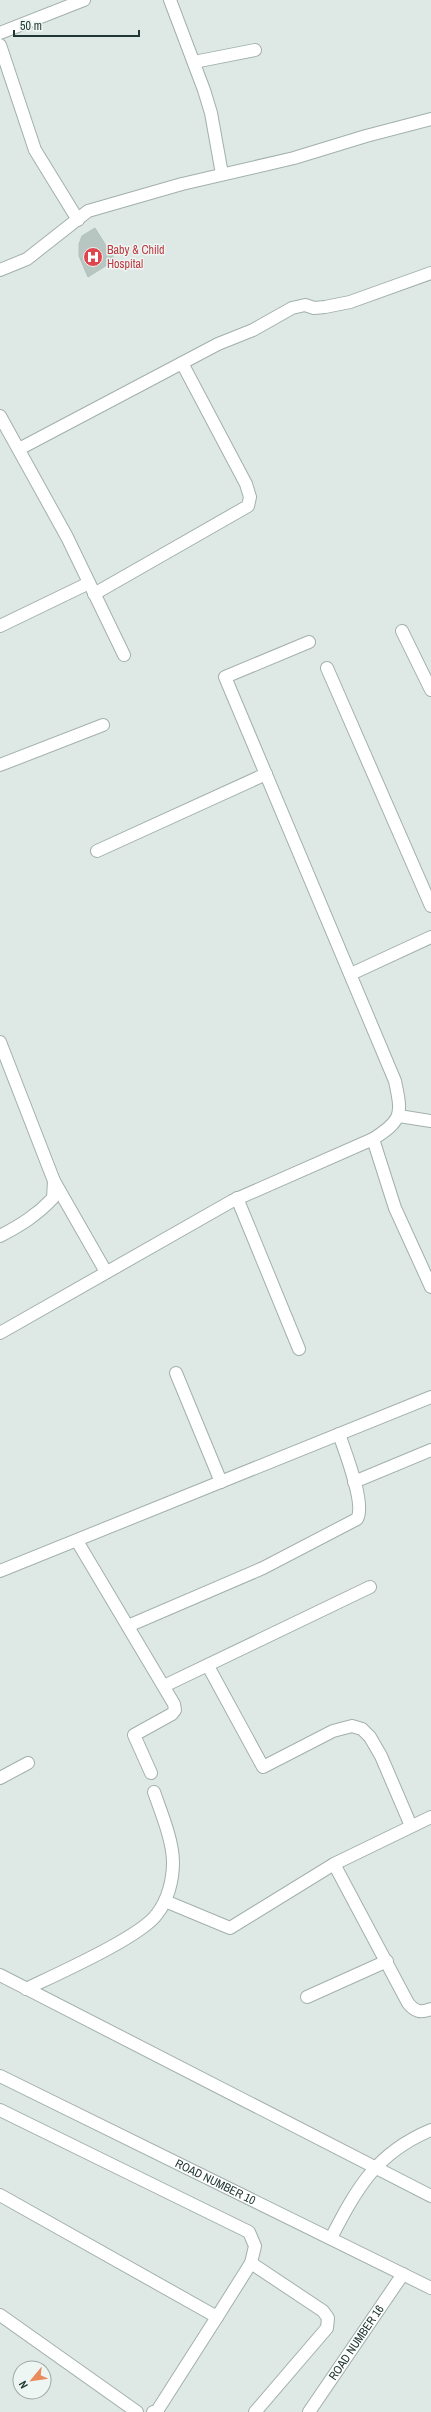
<svg xmlns="http://www.w3.org/2000/svg" width="431" height="2412" viewBox="0 0 431 2412" font-family="'Archivo Narrow',sans-serif">
<style>
.building{fill:#b7c6c1;stroke:#b1c2bd}
.lines{fill:none;stroke-linecap:round;stroke-linejoin:round}
.minor-casing{stroke:#a2b0ac;stroke-width:14}
.tertiary-casing{stroke:#a2b0ac;stroke-width:14}
.minor{stroke:#fff;stroke-width:12}
.tertiary{stroke:#fff;stroke-width:12}
.labels{text-anchor:middle;dominant-baseline:central;stroke-width:3;stroke-linejoin:round;paint-order:stroke}
.health-label{font-size:12px;fill:#be3a42;stroke:#eef6f3;text-anchor:start}
.street-label{font-size:12px;fill:#213733;stroke:#eef6f3}
</style>
<rect width="100%" height="100%" fill="#dee9e5"/>
<!-- building -->
<path class="building" d="M95 228 115 260 88 277 79 256V244L82 236Z"/>
<g class="lines">
<defs>
<g id="minor">
<path d="M170 0 204 90 211 113 222 174"/>
<path d="M0 33 84 0"/>
<path d="M0 45 35 150 78 220"/>
<path d="M194 62 255 50"/>
<path d="M0 416 67 537 124 655"/>
<path d="M19 449 218 344 253 330 292 308 305 305 314 308 325 307 350 302 431 273"/>
<path d="M94 594 248 506 250 497 246 484 182 363"/>
<path d="M0 626 89 583"/>
<path d="M402 631 431 690"/>
<path d="M327 668 431 906"/>
<path d="M0 765 103 725"/>
<path d="M97 851 266 774"/>
<path d="M351 974 431 937"/>
<path d="M0 1042 54 1181 53 1198C37 1215 21 1225 0 1236"/>
<path d="M399 1116 431 1121"/>
<path d="M373 1139 395 1208 431 1287"/>
<path d="M54 1181 106 1272"/>
<path d="M237 1198 299 1349"/>
<path d="M0 1333 232 1201 373 1139C403 1120 402 1114 395 1081L225 677 309 642"/>
<path d="M176 1373 221 1482"/>
<path d="M354 1482 431 1450"/>
<path d="M77 1541 174 1704 175 1710 172 1714 134 1735 151 1773"/>
<path d="M0 1571 431 1397"/>
<path d="M128 1626 263 1568 357 1519C366 1504 345 1452 339 1434"/>
<path d="M208 1666 263 1767 333 1731 352 1726 362 1729 370 1737 381 1756 411 1826"/>
<path d="M164 1686 370 1587"/>
<path d="M0 1778 28 1763"/>
<path d="M334 1864 408 2003C415 2012 421 2013 431 2009"/>
<path d="M165 1901 230 1928 334 1864 431 1817"/>
<path d="M0 1975 431 2196"/>
<path d="M26 1989C55 1975 141 1937 157 1914 168 1900 173 1880 173 1862 173 1841 161 1812 154 1792"/>
<path d="M307 1997 387 1961"/>
<path id="s1" d="M0 2076 431 2288"/>
<path d="M0 2110 249 2232 255 2246 251 2263"/>
<path d="M0 2195 217 2317 157 2411 153 2412"/>
<path d="M331 2238C357 2188 376 2153 431 2130"/>
<path d="M0 2315 137 2412"/>
<path d="M217 2317 251 2263 323 2311 328 2318 327 2328 255 2412"/>
<path id="s2" d="M309 2412 403 2274"/>
</g>
<path id="tertiary" d="M0 270 27 259 88 211 182 184 294 158 366 136 431 119"/>
</defs>
<!-- minor casing -->
<use href="#minor" class="minor-casing"/>
<!-- tertiary casing -->
<use href="#tertiary" class="tertiary-casing"/>
<!-- minor -->
<use href="#minor" class="minor"/>
<!-- tertiary -->
<use href="#tertiary" class="tertiary"/>
</g>
<!-- icons -->
<defs>
<symbol id="hospital-disc" viewBox="-11 -11 22 22"><circle r="9.5" fill="#e0444e" stroke="#eef6f3"/><path d="M-5-5h3v3.5h4V-5h3V5h-3V1.5h-4V5h-3Z" fill="#fff"/></symbol>
</defs>
<g fill-rule="evenodd">
<use href="#hospital-disc" x="82" y="246" width="22" height="22"/>
</g>
<g class="labels">
<!-- health labels -->
<g class="health-label">
<text x="107" y="250">Baby &amp; Child<tspan x="107" dy="14">Hospital</tspan></text>
</g>
<!-- street labels -->
<g class="street-label">
<text stroke="none"><textPath href="#s1" startOffset="240">ROAD NUMBER 10</textPath></text>
<text stroke="none"><textPath href="#s2" startOffset="84">ROAD NUMBER 16</textPath></text>
</g>
</g>
<!-- north arrow -->
<g transform="translate(32 2380) rotate(241)"><circle r="19" fill="#eef6f3" stroke="#9caaa6"/>
<path d="M0-3L7 15L0 10L-7 15Z" fill="#e98b5d"/>
<text y="-6" font-size="11" font-weight="bold" text-anchor="middle" fill="#213733">N</text>
</g>
<!-- scale -->
<path d="M14 30v6h125v-6" fill="none" stroke="#213733" stroke-width="2"/>
<text x="20" y="30" font-size="12" fill="#213733" stroke="#eef6f3" stroke-width="3" paint-order="stroke">50 m</text>
</svg>
